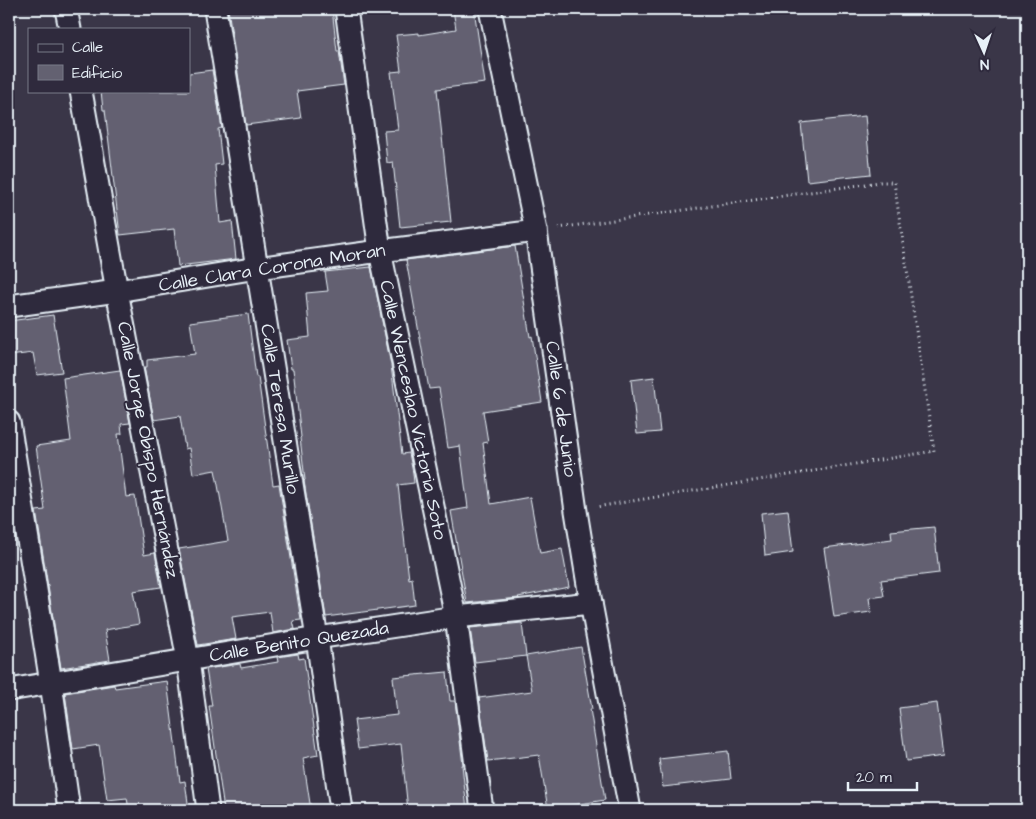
<svg xmlns="http://www.w3.org/2000/svg" width="1036" height="819" viewBox="0 0 1036 819" font-family="'Architects Daughter',sans-serif">
<style>
.building{fill:#636171;stroke:#e8f1f8}
.lines{fill:none;stroke-linecap:round;stroke-linejoin:round}
.street-casing{stroke:#e8f1f8;stroke-width:25}
.path{stroke:#e8f1f8;stroke-width:3;stroke-dasharray:1 4;stroke-linecap:butt}
.street{stroke:#2f2a3d;stroke-width:21}
.labels{text-anchor:middle;dominant-baseline:central;stroke-width:4;stroke-linejoin:round;paint-order:stroke}
.street-label{font-size:19px;fill:#e8f1f8;stroke:#2f2a3d}
</style>
<rect width="100%" height="100%" fill="#3a3648"/>
<filter id="ink" filterUnits="userSpaceOnUse"><feTurbulence type="fractalNoise" baseFrequency=".02" numOctaves="2"/><feDisplacementMap in="SourceGraphic" scale="10" xChannelSelector="R" yChannelSelector="G"/><feConvolveMatrix kernelMatrix="1 2 1 2 8 2 1 2 1" color-interpolation-filters="sRGB"/></filter>
<g filter="url(#ink)">
<!-- building -->
<g class="building">
<path d="M228 9H332L337 51H339L344 85 297 91 301 118 246 125Z"/>
<path d="M453 9H474L485 83 437 89 451 222 400 227 393 162 387 163 384 131 398 130 391 72 401 71 396 35 419 33V35L456 29Z"/>
<path d="M212 70 222 128 218 129 222 164 215 165 220 223 232 221 236 259 178 266 174 229 120 235 105 110H103L101 91H189V73Z"/>
<path d="M865 116 871 174 807 181 801 123Z"/>
<path d="M515 246 530 337 532 336 542 402 483 411 488 442 483 443 491 504 530 497 540 553 562 549 569 587 518 597 519 598 467 603 451 511 468 508 460 446 448 448 439 388 429 389 406 260Z"/>
<path d="M371 267 391 365 402 454 409 453 413 473 414 483 398 485 409 579 412 578 415 605 326 617 304 481 305 480 300 438 301 437 293 369H291L287 340 310 337 306 293 328 291 325 272Z"/>
<path d="M248 314 256 377H258L273 485 279 484 301 620 293 621 295 629 273 633 270 612 232 617 236 639 198 645 179 549 228 541 218 485 215 470 193 474 189 448 185 449 180 416 154 420 144 367H147V360L195 354 190 322Z"/>
<path d="M53 315 62 372 37 375 33 353 9 356V321Z"/>
<path d="M120 370 130 423 121 424 122 434H118L126 497 135 496 144 555 155 553 161 587 133 591 139 624 105 630 110 660 61 668 36 511 45 510 36 446 71 441 63 378Z"/>
<path d="M654 377 660 432 637 434 631 380Z"/>
<path d="M788 510 793 552 765 556 761 513Z"/>
<path d="M934 527 939 573 881 580 884 596 869 598 871 612 834 617 824 548 892 539 891 531Z"/>
<path d="M522 623 526 656 475 662 470 628Z"/>
<path d="M581 647 592 709H590L605 800 548 809 539 755 488 761 479 698 532 691 526 656Z"/>
<path d="M298 654 299 659 304 658 318 755 303 758 311 810H224L209 706H212L206 669 240 664 241 668 278 662 277 657Z"/>
<path d="M447 672 450 701H455L463 765H462L467 810H408L401 744 358 749 354 720 397 715 393 677Z"/>
<path d="M167 681 180 782 185 781 189 810H129L127 798 107 800 99 745 73 749 65 693 114 685 115 688Z"/>
<path d="M937 703 944 756 906 761 899 708Z"/>
<path d="M728 751 731 779 663 787 659 759Z"/>
</g>
<g class="lines">
<defs>
<g id="street">
<path d="M66 9 70 29"/>
<path d="M215 9 317 638 341 810"/>
<path d="M346 9 380 251 456 617 482 810"/>
<path d="M490 9 536 231 576 511 591 603 630 810"/>
<path d="M81 91 117 291 188 660 208 810"/>
<path d="M9 306 117 291 257 268 380 251 536 231"/>
<path d="M9 422 51 683 69 810"/>
<path d="M9 690 317 638 456 617 591 603"/>
</g>
</defs>
<!-- street casing -->
<use href="#street" class="street-casing"/>
<!-- path -->
<path class="path" d="M558 228 880 182H894L934 451 596 507"/>
<!-- street -->
<use href="#street" class="street"/>
</g>
</g>
<g class="labels">
<!-- street labels -->
<g class="street-label">
<text transform="translate(272 268) rotate(-9)">Calle Clara Corona Moran</text>
<text transform="translate(280 409) rotate(81)">Calle Teresa Murillo</text>
<text transform="translate(561 409) rotate(82)">Calle 6 de Junio</text>
<text transform="translate(413 410) rotate(78)">Calle Wenceslao Victoria Soto</text>
<text transform="translate(148 450) rotate(79)">Calle Jorge Obispo Hernández</text>
<text transform="translate(299 642) rotate(-9)">Calle Benito Quezada</text>
</g>
</g>
<!-- margin -->
<rect width="1036" height="819" fill="none" stroke="#2f2a3d" stroke-width="30"/>
<rect x="15" y="15" width="1006" height="789" fill="none" stroke="#e8f1f8" stroke-width="2" filter="url(#ink)"/>
<!-- legend -->
<rect x="28" y="28" width="162" height="65" fill="#2f2a3d" stroke="#797a88"/>
<rect x="38" y="44" width="25" height="8" fill="#2f2a3d" stroke="#797a88"/>
<text x="72" y="52" font-size="15" fill="#e8f1f8">Calle</text>
<rect x="38" y="65" width="25" height="15" fill="#636171" stroke="#797a88"/>
<text x="72" y="78" font-size="15" fill="#e8f1f8">Edificio</text>
<!-- north arrow -->
<g transform="translate(984 52) rotate(177)" stroke="#2f2a3d" stroke-width="4" paint-order="stroke">
<path d="M0-4L9 19L0 12L-9 19Z" fill="#e8f1f8"/>
<text y="-8" font-size="14" font-weight="bold" text-anchor="middle" fill="#e8f1f8">N</text>
</g>
<!-- scale -->
<path d="M848 782v8h69v-8" fill="none" stroke="#e8f1f8" stroke-width="2.5"/>
<text x="856" y="782" font-size="15" fill="#e8f1f8" stroke="#2f2a3d" stroke-width="4" paint-order="stroke">20 m</text>
</svg>
